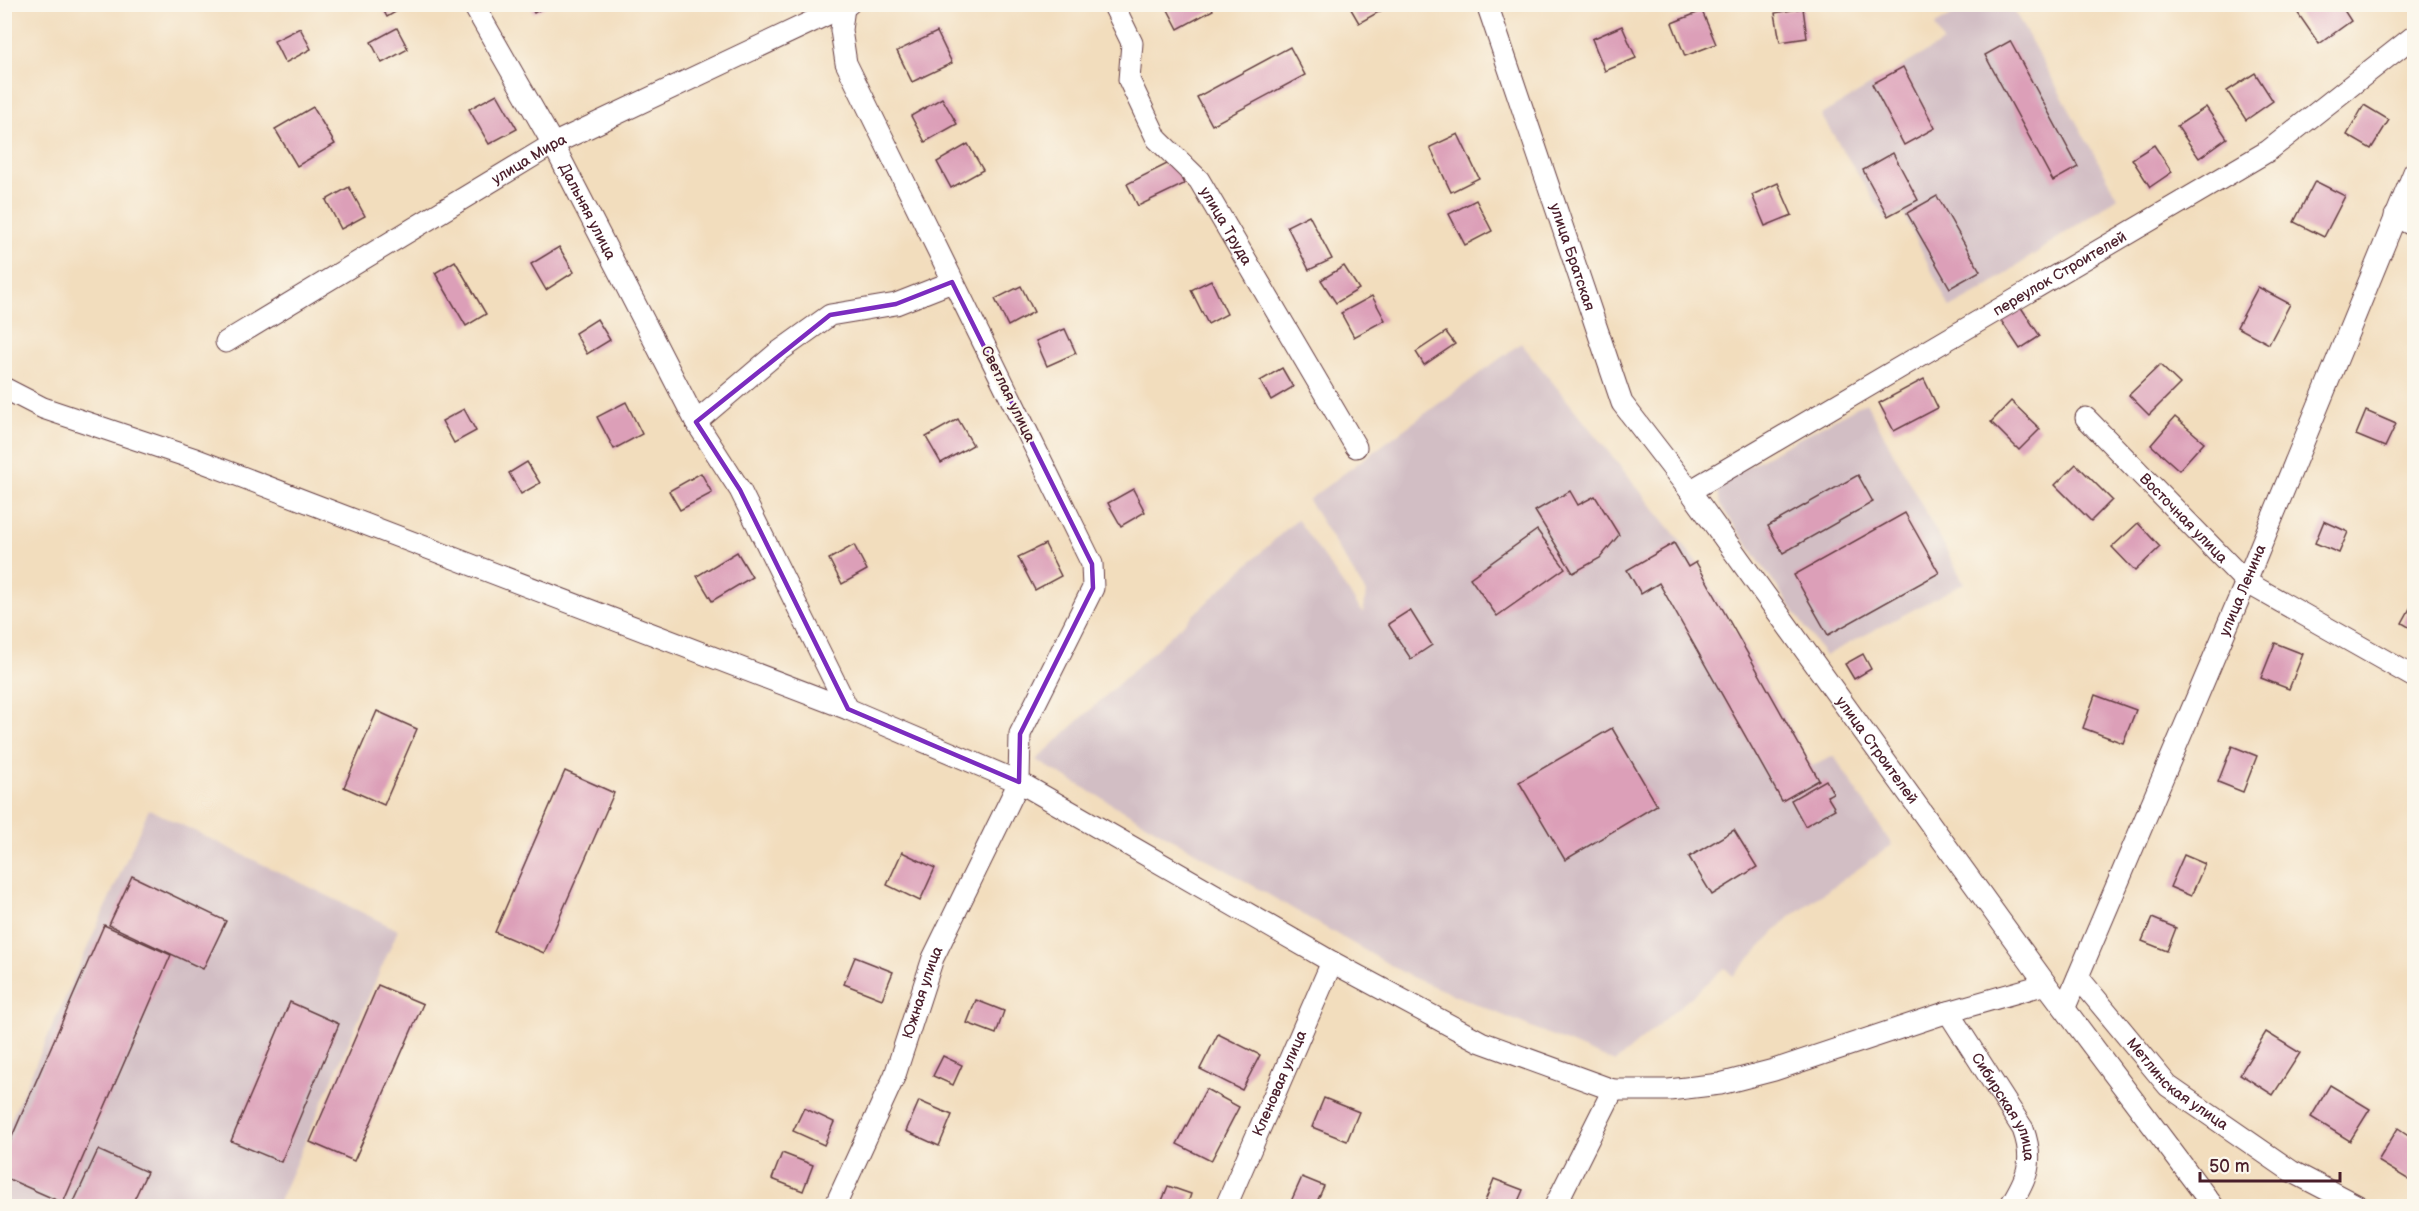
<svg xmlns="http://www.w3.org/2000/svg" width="2419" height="1211" viewBox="0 0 2419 1211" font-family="'Balsamiq Sans',sans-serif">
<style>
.industrial{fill:#d2bec4}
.building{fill:#dc9fb8}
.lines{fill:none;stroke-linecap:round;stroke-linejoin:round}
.street-casing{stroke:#633c41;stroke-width:23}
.street{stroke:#fff;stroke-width:21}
.marked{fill:none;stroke:#7b2cbf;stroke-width:4.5;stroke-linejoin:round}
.labels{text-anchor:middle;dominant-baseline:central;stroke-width:4.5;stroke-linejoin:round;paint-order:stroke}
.street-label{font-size:15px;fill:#4a1f2b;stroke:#fbf7ec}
</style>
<rect width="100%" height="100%" fill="#fbf7ec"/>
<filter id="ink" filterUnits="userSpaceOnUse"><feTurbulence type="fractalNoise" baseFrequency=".0167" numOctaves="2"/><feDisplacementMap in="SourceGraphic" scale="12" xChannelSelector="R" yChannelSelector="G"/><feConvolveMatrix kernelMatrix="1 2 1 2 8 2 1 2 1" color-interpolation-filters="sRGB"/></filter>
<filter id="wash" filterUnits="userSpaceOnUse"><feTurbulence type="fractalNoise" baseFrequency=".008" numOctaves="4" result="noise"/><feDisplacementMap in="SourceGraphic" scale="24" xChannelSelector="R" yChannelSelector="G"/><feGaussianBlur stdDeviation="1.35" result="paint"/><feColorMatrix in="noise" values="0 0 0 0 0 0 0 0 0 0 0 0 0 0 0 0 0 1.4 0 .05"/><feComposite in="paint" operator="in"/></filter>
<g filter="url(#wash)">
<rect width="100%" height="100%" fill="#f2ddbd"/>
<!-- industrial -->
<g class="industrial">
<path d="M1971 5H2011L2118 197 1979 292 1950 308 1903 213 1887 221 1821 115 1943 42 1935 25Z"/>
<path d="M1521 343 1697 562 1812 766 1834 756 1892 845 1787 919 1733 976 1725 968 1615 1062 1409 976 1036 760 1297 519 1363 613 1366 593 1308 500Z"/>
<path d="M1866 402 1964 583 1825 656 1720 505 1718 490 1725 479Z"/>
<path d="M149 809 398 930 277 1206H5V1133Z"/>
</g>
<g id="blocks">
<!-- building -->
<g class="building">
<path d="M380 4H409L387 17Z"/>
<path d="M529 4H550L534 13Z"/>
<path d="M1165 4H1210L1213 10 1178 29Z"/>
<path d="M1348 4H1393L1359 23Z"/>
<path d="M2307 4H2340L2351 21 2319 44 2297 12Z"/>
<path d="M1803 8 1807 38 1780 42 1775 13Z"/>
<path d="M1702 11 1716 44 1685 56 1672 23Z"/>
<path d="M1622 26 1636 58 1605 71 1592 39Z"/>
<path d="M300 28 311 49 285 63 274 41Z"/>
<path d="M397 28 408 49 382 63 371 42Z"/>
<path d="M937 32 952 63 912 82 897 51Z"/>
<path d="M2010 41 2078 167 2053 181 1985 55Z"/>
<path d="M1290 47 1305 75 1212 125 1197 97Z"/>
<path d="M1903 67 1935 128 1904 145 1872 84Z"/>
<path d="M2255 73 2273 101 2246 120 2227 91Z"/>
<path d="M497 94 517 129 489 144 469 109Z"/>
<path d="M942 98 957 124 925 142 911 116Z"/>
<path d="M2364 105 2389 120 2371 149 2347 135Z"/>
<path d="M313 107 335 144 297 166 275 129Z"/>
<path d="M2206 107 2227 138 2199 158 2177 126Z"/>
<path d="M1458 134 1479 178 1451 192 1430 147Z"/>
<path d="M968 144 983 170 951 188 937 162Z"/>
<path d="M2154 145 2172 172 2150 187 2132 159Z"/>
<path d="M1893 153 1918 200 1888 216 1863 170Z"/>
<path d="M1173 161 1184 184 1138 206 1127 184Z"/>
<path d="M2315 181 2345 196 2324 237 2294 222Z"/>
<path d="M1778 183 1792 215 1765 226 1752 195Z"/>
<path d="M349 187 365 216 341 229 326 200Z"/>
<path d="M1937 196 1980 271 1950 288 1907 213Z"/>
<path d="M1476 200 1492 231 1465 245 1449 214Z"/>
<path d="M1309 215 1332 259 1309 270 1287 226Z"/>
<path d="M559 247 574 272 546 290 531 264Z"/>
<path d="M455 261 486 314 466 326 435 273Z"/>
<path d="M1344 266 1359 289 1336 303 1321 280Z"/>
<path d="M1211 280 1227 314 1208 324 1191 290Z"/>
<path d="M1021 286 1034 312 1008 326 995 299Z"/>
<path d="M2258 287 2290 304 2269 344 2237 327Z"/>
<path d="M1372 296 1385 320 1354 337 1341 313Z"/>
<path d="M2020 306 2040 336 2020 349 2000 319Z"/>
<path d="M597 319 610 340 587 354 575 333Z"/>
<path d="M1065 329 1076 353 1047 366 1036 341Z"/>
<path d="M1446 332 1455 344 1424 365 1416 352Z"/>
<path d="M2160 365 2180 384 2149 415 2129 395Z"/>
<path d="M1282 368 1293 387 1271 400 1260 381Z"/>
<path d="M1924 379 1938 408 1894 431 1879 403Z"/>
<path d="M2011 401 2040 429 2019 450 1991 422Z"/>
<path d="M626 402 642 434 614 449 597 417Z"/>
<path d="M464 409 476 431 454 443 442 421Z"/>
<path d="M2366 411 2396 424 2385 447 2356 435Z"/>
<path d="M2175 417 2204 442 2179 470 2151 445Z"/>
<path d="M958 419 973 445 941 463 926 437Z"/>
<path d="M527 462 540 483 521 494 509 473Z"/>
<path d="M2076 464 2112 500 2091 521 2055 485Z"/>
<path d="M701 473 712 493 680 510 669 491Z"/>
<path d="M1858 475 1873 502 1783 553 1768 526Z"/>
<path d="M1133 489 1145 512 1121 526 1108 503Z"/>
<path d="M1570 491 1578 505 1595 496 1619 535 1600 558 1573 573 1535 511Z"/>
<path d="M1905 513 1939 573 1828 635 1794 575Z"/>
<path d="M2324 521 2348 532 2339 553 2315 543Z"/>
<path d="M2138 523 2160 547 2135 571 2112 547Z"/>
<path d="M1537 530 1565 568 1497 616 1470 578Z"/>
<path d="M1674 543 1688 567 1696 562 1819 780 1782 801 1659 583 1641 594 1627 570Z"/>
<path d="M1045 544 1061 576 1035 590 1018 557Z"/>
<path d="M854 545 867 570 842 584 829 559Z"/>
<path d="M737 552 752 577 712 601 697 576Z"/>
<path d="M2414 601V630L2402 623Z"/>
<path d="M1410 610 1432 645 1411 659 1388 624Z"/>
<path d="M2275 643 2303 654 2289 689 2261 678Z"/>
<path d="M1863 654 1871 669 1854 679 1845 664Z"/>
<path d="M2095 695 2136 710 2123 743 2083 728Z"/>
<path d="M377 711 417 729 384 805 344 787Z"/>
<path d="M1612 728 1657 805 1565 860 1519 782Z"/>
<path d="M2232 746 2257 756 2243 792 2218 782Z"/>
<path d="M565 771 614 793 544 953 495 932Z"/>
<path d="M1826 780 1833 793 1827 796 1835 809 1805 826 1791 800Z"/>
<path d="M1734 830 1757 867 1712 895 1689 857Z"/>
<path d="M902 852 935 868 920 901 887 885Z"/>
<path d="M2184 855 2205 864 2191 896 2170 887Z"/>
<path d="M132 876 226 921 203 969 109 925Z"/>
<path d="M2152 918 2176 928 2167 951 2142 941Z"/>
<path d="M104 925 171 955 63 1203 4 1177V1155Z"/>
<path d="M855 957 893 972 882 999 844 984Z"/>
<path d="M378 985 423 1004 354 1161 310 1142Z"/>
<path d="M976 1000 1004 1011 996 1034 967 1023Z"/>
<path d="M290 1002 339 1024 281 1162 231 1141Z"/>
<path d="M2266 1032 2300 1053 2273 1095 2240 1074Z"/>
<path d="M1218 1034 1260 1055 1242 1090 1200 1069Z"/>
<path d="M943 1056 962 1065 953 1085 933 1076Z"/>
<path d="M2330 1085 2370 1109 2350 1141 2311 1117Z"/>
<path d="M1206 1089 1239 1107 1211 1161 1177 1144Z"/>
<path d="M1324 1098 1359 1112 1347 1141 1312 1127Z"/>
<path d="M919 1101 952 1115 939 1146 906 1131Z"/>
<path d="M804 1108 834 1122 824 1145 793 1131Z"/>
<path d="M2398 1128 2414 1139V1183L2378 1161Z"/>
<path d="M98 1150 147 1172 131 1206H72Z"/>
<path d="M782 1153 813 1165 803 1191 772 1179Z"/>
<path d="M1302 1177 1324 1186 1315 1206H1289Z"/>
<path d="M1494 1179 1523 1190 1516 1206H1483Z"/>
<path d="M1168 1186 1191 1194 1187 1206H1160Z"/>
<path d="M1598 1201 1609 1206H1595Z"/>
</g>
</g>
</g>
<g filter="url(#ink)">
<use href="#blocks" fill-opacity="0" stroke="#633c41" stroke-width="1.5"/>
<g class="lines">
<defs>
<g id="street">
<path id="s1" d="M473 4 553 144 696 422"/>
<path id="s2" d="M1113 4 1132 43 1129 80 1157 139 1199 180 1356 447"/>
<path id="s3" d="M1487 4 1622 403 1690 491 2046 984 2213 1206"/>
<path d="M2395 216 2414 226"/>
<path id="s4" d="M226 342 553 144 849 4"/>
<path d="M4 388 43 408 195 459 848 709 1019 782 1332 962 1481 1042 1613 1090H1669L1720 1084 1774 1070 1948 1012 2046 984"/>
<path id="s5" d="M2086 418 2246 582 2414 677"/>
<path id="s6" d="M1690 491 2268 151 2414 36"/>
<path d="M848 709 740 490 696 422 777 353 830 315 896 304 952 282"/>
<path id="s7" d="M2078 977 2168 1086 2291 1171 2358 1206"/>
<path id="s8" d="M2065 1007 2246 582 2414 172"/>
<path id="s9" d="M1948 1012 2023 1129C2035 1162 2027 1178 2010 1206"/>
<path id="s10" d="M835 1206 895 1075 933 958 1019 782 1020 734 1093 588 1092 564 846 63 841 30 844 7"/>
<path id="s11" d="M1226 1206 1332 962"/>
<path d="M1555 1206 1613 1090"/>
</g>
</defs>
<!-- street casing -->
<use href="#street" class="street-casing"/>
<!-- street -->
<use href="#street" class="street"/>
</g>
</g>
<!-- marked area -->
<path class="marked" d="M952 282 1092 564 1093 588 1020 734 1019 782 848 709 740 490 696 422 830 315 896 304Z"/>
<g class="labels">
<!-- street labels -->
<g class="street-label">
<text stroke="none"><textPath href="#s4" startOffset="354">улица Мира</textPath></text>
<text stroke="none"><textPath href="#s1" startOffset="237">Дальняя улица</textPath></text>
<text stroke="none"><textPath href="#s2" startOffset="258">улица Труда</textPath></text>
<text stroke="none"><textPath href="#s3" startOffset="267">улица Братская</textPath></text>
<text stroke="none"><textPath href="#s6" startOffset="429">переулок Строителей</textPath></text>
<text transform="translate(1008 394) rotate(64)">Светлая улица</text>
<text stroke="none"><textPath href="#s5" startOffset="140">Восточная улица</textPath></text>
<text stroke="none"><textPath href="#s8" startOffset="453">улица Ленина</textPath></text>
<text stroke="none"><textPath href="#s3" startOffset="852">улица Строителей</textPath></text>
<text stroke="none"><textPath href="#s10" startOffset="231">Южная улица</textPath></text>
<text stroke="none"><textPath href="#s7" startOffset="147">Метлинская улица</textPath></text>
<text stroke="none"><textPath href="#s11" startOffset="134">Кленовая улица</textPath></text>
<text stroke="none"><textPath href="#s9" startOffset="111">Сибирская улица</textPath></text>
</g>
</g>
<!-- margin -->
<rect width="2419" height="1211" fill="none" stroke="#fbf7ec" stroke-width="24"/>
<!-- scale -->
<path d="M2200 1172v9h140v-9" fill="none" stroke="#4a1f2b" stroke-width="3"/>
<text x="2209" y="1172" font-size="18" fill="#4a1f2b" stroke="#fbf7ec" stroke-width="4.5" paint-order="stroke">50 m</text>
</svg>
